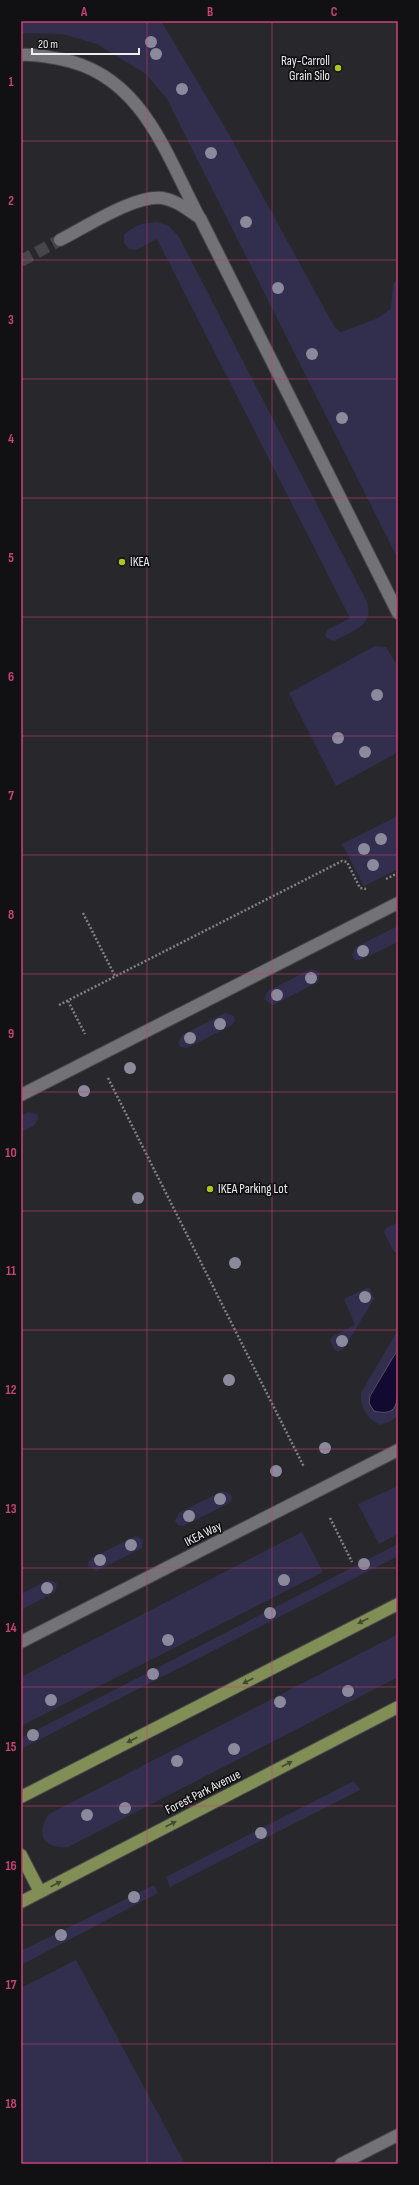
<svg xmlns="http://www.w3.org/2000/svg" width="419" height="2185" viewBox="0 0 419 2185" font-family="'Sofia Sans Condensed',sans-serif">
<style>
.green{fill:#312f4d}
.water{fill:#120a30;stroke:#544e6a}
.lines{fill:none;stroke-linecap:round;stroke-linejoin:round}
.minor-tunnel{stroke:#464649;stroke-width:12;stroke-dasharray:12 6;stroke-linecap:butt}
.minor-casing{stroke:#464649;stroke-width:14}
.major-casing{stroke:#464649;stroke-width:14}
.path{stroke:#828285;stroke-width:2.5;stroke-dasharray:2 2;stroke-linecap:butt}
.minor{stroke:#737276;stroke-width:12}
.major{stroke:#818f57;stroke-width:12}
.tree{fill:#8a8a9c}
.oneway{fill:#434a32}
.grid{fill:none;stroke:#cb4379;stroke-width:1;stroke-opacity:0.55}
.poi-dot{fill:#a6c821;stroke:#111113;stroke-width:1.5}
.labels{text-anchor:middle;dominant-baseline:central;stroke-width:3.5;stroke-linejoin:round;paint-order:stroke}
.poi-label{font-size:13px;fill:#eeeef0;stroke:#111113;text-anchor:start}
.street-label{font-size:13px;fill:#eeeef0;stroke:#111113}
.neatline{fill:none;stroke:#cb4379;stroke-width:1.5}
.grid-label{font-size:13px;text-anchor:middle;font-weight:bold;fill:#cb4379}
</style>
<rect width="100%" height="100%" fill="#28282c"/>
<!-- green -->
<g class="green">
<path d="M21 21H161L227 131 335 328 341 332 376 319 391 309 393 284 398 279V559L167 99 146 74 97 44 62 34 21 33Z"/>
<path d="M157 222 169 226 179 237 367 602C375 626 351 632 334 641L328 639 325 635 327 630 350 618 157 239 136 250 129 249 124 243V235C134 225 143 223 157 222Z"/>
<path d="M375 646 386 647 398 667V751L393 755 336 786 289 693Z"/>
<path d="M398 816V869L364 886 342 844Z"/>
<path d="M398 926V942L360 960H355L352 955 356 947Z"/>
<path d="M311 969 320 972 318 982 273 1005 264 999 268 991Z"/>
<path d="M225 1013 234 1016 235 1021 232 1025 187 1048 181 1047 178 1043 182 1035Z"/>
<path d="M29 1112 38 1115C39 1126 29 1128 21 1132V1116Z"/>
<path d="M398 1222V1252H394L384 1232 386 1228Z"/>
<path d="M369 1287 374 1299 344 1348 338 1352 334 1349 330 1340 333 1336 355 1325 344 1299Z"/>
<path d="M398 1330V1415L391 1421 380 1425C367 1418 360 1408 361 1393Z"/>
<path d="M398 1486V1534L379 1544 358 1504Z"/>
<path d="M222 1491 231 1494 232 1499 229 1503 184 1526 178 1525 175 1521 179 1513Z"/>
<path d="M302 1532 323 1572 21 1726V1677Z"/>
<path d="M135 1536 143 1539 142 1548 96 1571 88 1566 89 1561 92 1558Z"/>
<path d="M398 1544V1556L21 1749V1738Z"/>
<path d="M48 1580 57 1583 55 1592 21 1610V1594Z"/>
<path d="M398 1634V1677L68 1847C43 1849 35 1834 49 1814Z"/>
<path d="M354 1781 360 1790 170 1887 166 1877Z"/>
<path d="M154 1885 158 1893 21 1965V1951Z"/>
<path d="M76 1960 185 2164H21V1988Z"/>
</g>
<!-- water -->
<path class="water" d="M398 1349C398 1362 402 1403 392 1410 386 1414 380 1412 374 1411L369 1403 370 1396Z"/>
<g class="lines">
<!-- minor-tunnel -->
<path class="minor-tunnel" d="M21 261 60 240"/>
<defs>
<g id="minor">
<path d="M21 55C34 54 48 57 60 59 141 74 165 152 199 217"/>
<path d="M60 240C86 227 134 195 162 198 176 200 188 210 200 218L398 613"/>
<path d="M21 1095 398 903"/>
<path d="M21 1642 398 1450"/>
<path d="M341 2164 398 2135"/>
</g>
<g id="major">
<path d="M21 1797 398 1604"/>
<path d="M21 1855 40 1892"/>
<path d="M21 1902 398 1707"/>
</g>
</defs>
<!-- minor casing -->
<use href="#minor" class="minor-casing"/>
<!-- major casing -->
<use href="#major" class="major-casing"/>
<!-- path -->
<g class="path">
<path d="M386 879 398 873"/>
<path d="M83 913 115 976"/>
<path d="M68 1001 85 1034"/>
<path d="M59 1005 342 861 347 862 360 888 366 889"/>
<path d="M108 1078 304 1467"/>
<path d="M330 1518 352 1562"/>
</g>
<!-- minor -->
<use href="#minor" class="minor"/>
<!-- major -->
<use href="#major" class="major"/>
</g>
<!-- trees -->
<g class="tree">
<circle cx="151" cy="42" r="6"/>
<circle cx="156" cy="54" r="6"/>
<circle cx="182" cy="89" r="6"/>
<circle cx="211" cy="153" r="6"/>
<circle cx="246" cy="222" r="6"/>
<circle cx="278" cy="288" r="6"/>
<circle cx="312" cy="354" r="6"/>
<circle cx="342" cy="418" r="6"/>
<circle cx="377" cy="695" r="6"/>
<circle cx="338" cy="738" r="6"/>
<circle cx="365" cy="752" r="6"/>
<circle cx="381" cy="839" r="6"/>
<circle cx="364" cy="849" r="6"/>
<circle cx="373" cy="865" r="6"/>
<circle cx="363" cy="951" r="6"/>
<circle cx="311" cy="978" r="6"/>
<circle cx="277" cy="995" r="6"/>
<circle cx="220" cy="1024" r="6"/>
<circle cx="190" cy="1038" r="6"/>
<circle cx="130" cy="1068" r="6"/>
<circle cx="84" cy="1091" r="6"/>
<circle cx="138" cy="1198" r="6"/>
<circle cx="235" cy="1263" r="6"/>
<circle cx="365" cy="1297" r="6"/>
<circle cx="342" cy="1341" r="6"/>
<circle cx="229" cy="1380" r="6"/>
<circle cx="325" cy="1448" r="6"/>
<circle cx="276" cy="1471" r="6"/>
<circle cx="220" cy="1499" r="6"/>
<circle cx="189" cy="1516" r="6"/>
<circle cx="131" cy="1545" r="6"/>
<circle cx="100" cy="1560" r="6"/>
<circle cx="364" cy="1564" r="6"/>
<circle cx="284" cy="1580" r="6"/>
<circle cx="47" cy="1588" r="6"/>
<circle cx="270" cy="1613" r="6"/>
<circle cx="168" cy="1640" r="6"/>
<circle cx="153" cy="1674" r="6"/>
<circle cx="348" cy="1691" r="6"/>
<circle cx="51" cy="1700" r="6"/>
<circle cx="280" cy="1702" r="6"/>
<circle cx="33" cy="1735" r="6"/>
<circle cx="234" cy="1749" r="6"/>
<circle cx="177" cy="1761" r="6"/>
<circle cx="125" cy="1808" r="6"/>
<circle cx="87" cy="1815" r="6"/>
<circle cx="261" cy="1833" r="6"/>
<circle cx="134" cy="1897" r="6"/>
<circle cx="61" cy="1935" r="6"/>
</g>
<!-- one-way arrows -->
<defs><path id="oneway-solid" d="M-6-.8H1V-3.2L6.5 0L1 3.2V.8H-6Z"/></defs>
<g class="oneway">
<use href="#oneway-solid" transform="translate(363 1621) rotate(153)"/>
<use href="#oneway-solid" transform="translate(248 1681) rotate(153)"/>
<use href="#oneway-solid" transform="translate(132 1740) rotate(153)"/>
<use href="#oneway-solid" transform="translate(287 1764) rotate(-27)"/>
<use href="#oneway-solid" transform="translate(171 1824) rotate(-27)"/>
<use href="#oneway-solid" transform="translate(56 1884) rotate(-27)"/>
</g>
<!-- grid -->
<path class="grid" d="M147 21V2164M272 21V2164M21 141H398M21 260H398M21 379H398M21 498H398M21 617H398M21 736H398M21 855H398M21 974H398M21 1092H398M21 1211H398M21 1330H398M21 1449H398M21 1568H398M21 1687H398M21 1806H398M21 1925H398M21 2044H398"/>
<!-- markers -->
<g class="poi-dot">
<circle cx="338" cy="68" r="4"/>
<circle cx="122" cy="562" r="4"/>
<circle cx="210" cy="1189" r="4"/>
</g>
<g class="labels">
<!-- poi labels -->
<g class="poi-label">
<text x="330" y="61" text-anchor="end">Ray-Carroll<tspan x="330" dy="15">Grain Silo</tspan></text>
<text x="130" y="562">IKEA</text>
<text x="218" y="1189">IKEA Parking Lot</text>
</g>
<!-- street labels -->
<g class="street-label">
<text transform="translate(203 1534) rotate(-27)">IKEA Way</text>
<text transform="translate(203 1792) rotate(-27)">Forest Park Avenue</text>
</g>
</g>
<!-- border -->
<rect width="419" height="2185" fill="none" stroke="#111113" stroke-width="44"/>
<!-- scale -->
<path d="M32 48v6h107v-6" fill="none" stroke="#eeeef0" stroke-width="2"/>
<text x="38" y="48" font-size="12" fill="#eeeef0" stroke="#111113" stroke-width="3" paint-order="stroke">20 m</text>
<rect x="22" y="22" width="375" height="2141" class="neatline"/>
<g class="grid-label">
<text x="84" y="16">A</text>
<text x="210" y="16">B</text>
<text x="334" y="16">C</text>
<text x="11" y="86">1</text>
<text x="11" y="205">2</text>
<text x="11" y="324">3</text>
<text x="11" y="443">4</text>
<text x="11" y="562">5</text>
<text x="11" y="681">6</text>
<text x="11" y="800">7</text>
<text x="11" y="919">8</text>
<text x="11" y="1038">9</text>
<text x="11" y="1157">10</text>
<text x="11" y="1275">11</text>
<text x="11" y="1394">12</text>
<text x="11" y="1513">13</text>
<text x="11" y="1632">14</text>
<text x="11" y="1751">15</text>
<text x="11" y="1870">16</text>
<text x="11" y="1989">17</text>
<text x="11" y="2108">18</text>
</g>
</svg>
